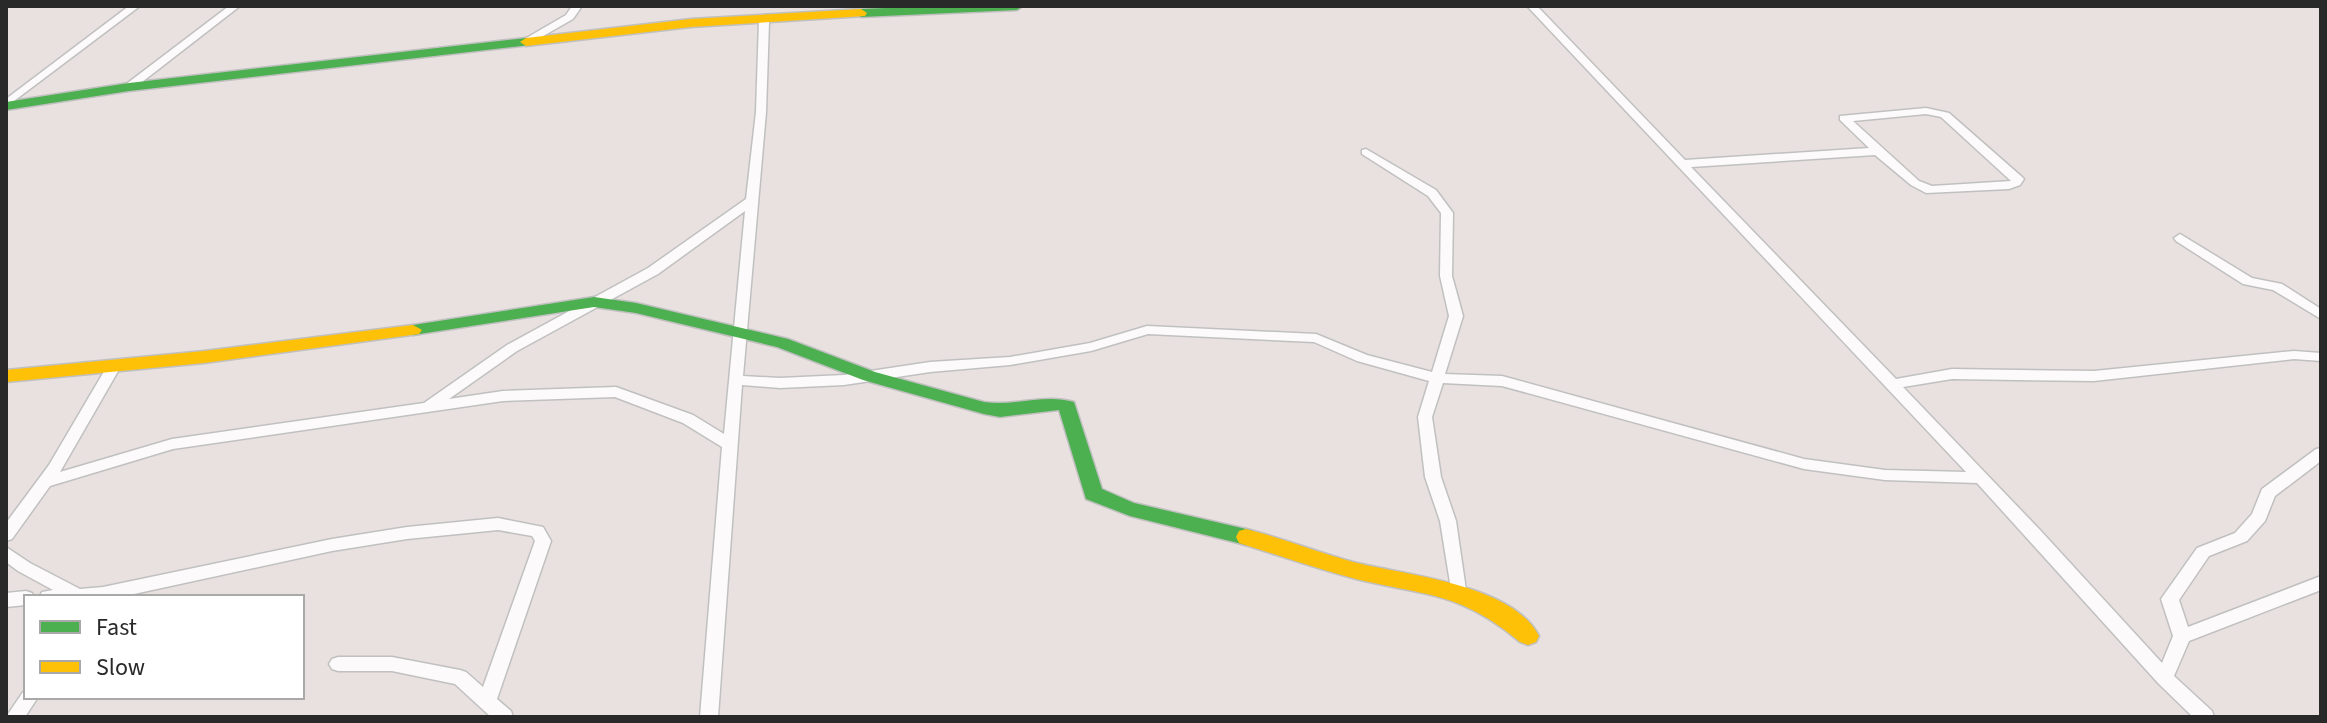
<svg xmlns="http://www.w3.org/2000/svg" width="2327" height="723" viewBox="0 0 2327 723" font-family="'Source Sans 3',sans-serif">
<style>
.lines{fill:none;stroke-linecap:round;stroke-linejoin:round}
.street-casing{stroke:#c1c0c1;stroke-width:3}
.fast-casing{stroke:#c1c0c1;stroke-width:3}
.slow-casing{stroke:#c1c0c1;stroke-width:3}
.street{fill:#fcfafa;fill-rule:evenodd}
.fast{fill:#4caf50;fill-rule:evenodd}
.slow{fill:#ffc107;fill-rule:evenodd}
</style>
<rect width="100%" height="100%" fill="#e8e1df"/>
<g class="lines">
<defs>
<g id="street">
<path d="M129 6H140L6 107V99Z"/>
<path d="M229 6H240L133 89H125V85Z"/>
<path d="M572 6H582L573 19 529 44H523V40L566 15Z"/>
<path d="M1527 6H1537L1685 160 1869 148 1840 120V116L1926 108 1949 113 2022 177 2024 179 2020 185 2009 189 1926 193 1911 185 1875 155 1691 167 1896 379 1952 369 2094 371 2294 351 2321 353V361L2294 359 2094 381 1952 379 1903 387 2040 530 2162 663 2173 636 2161 599 2197 548 2235 533 2252 514 2262 489 2316 449 2321 448V461L2275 496 2265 521 2247 541 2209 556 2179 600 2188 627 2321 576V590L2189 641 2174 676 2212 711 2214 717H2193L2158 683 1977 483 1885 480 1804 469 1502 386 1443 383 1432 417 1441 477 1456 521 1466 590 1464 595 1458 597 1452 595 1440 521 1425 477 1418 417 1429 381 1357 361 1314 342 1148 334 1091 351 1010 365 930 372 844 385 780 388 742 385 718 717H700L722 447 683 423 615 397 503 401 173 449 50 486 12 539 6 541V523L49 465 109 363 114 361 121 366 60 472 172 439 424 403 507 345 648 268 746 199 756 112 759 20 774 16 779 19 769 22 766 112 743 376 780 378 844 375 930 362 1010 357 1090 343 1147 326 1316 334 1367 355 1432 372 1449 316 1440 276 1441 213 1428 196 1362 154V150L1366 149 1436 190 1453 213 1452 276 1463 316 1445 374 1502 376 1804 459 1885 470 1966 472ZM1926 114 1941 117 2011 181 1932 186 1919 181 1853 121ZM745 211 724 434 693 415 616 387 503 391 449 399 517 351 658 274Z"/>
<path d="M2180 234 2252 278 2282 284 2321 309V319L2273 290 2243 284 2176 241 2174 238Z"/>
<path d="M498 518 543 527 551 541 497 699 511 711 513 717H491L455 684 392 671H338L332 669 329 664 332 659 338 657H392L460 670 466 672 483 687 535 541 532 536 498 530 407 539 332 551 120 597H39L42 592 53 590 18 571 6 562V547L30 563 80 589 103 587 332 539 407 527Z"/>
<path d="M26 591 32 593 34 597H26V605L6 607V593Z"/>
<path d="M26 690V697H38L25 717H6L23 692Z"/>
</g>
<g id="fast">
<path d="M936 6H1023L1017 10 861 17 855 13 861 9Z"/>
<path d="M526 38 532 42 530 45 129 91 6 110V102L129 83Z"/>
<path d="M594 297 636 303 788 339 875 372 984 402C1014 407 1044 393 1074 402L1102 489 1134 503 1246 529 1253 531 1256 537 1253 543 1246 545 1130 516 1086 499 1059 410 1000 417 984 414 863 380 777 347 636 313 594 307 413 335 404 330 413 325Z"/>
</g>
<g id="slow">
<path d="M861 9 867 13 865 16 691 27 526 46 520 42 526 38 691 19Z"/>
<path d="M413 325 422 330 419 334 204 363 6 382V370L204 351Z"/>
<path d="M1246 529C1282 538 1317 552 1353 562 1404 575 1513 584 1539 636L1536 642 1528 645 1520 642C1461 592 1427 596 1356 579 1317 569 1278 555 1239 543L1236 537 1239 531Z"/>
</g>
</defs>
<!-- street casing -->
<use href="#street" class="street-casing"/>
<!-- fast casing -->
<use href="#fast" class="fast-casing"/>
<!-- slow casing -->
<use href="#slow" class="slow-casing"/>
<!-- street -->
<use href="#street" class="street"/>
<!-- fast -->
<use href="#fast" class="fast"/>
<!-- slow -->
<use href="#slow" class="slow"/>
</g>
<!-- border -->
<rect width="2327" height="723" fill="none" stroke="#292929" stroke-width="16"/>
<!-- legend -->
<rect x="24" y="595" width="280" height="104" fill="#ffffff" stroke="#a9a9a9" stroke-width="2"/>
<rect x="40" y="621" width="40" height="12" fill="#4caf50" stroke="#a9a9a9" stroke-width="2"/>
<text x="96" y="635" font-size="24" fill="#292929">Fast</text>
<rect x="40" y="661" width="40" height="12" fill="#ffc107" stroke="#a9a9a9" stroke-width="2"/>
<text x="96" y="675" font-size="24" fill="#292929">Slow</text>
</svg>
